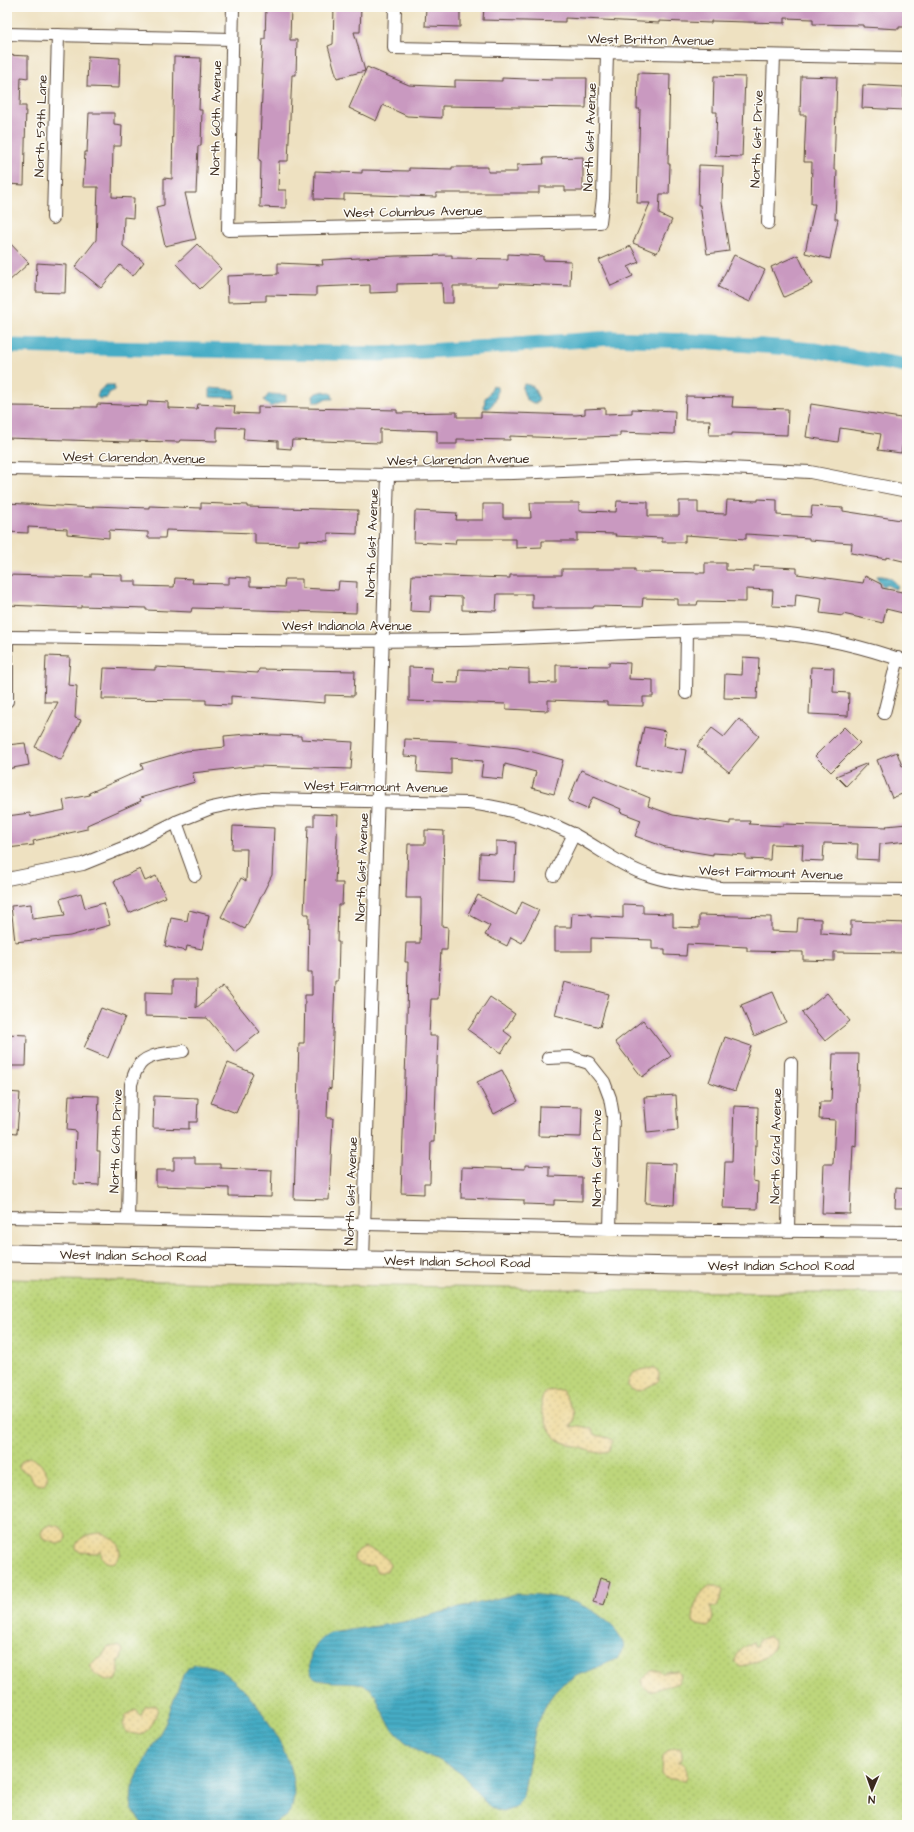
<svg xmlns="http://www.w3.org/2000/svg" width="914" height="1832" viewBox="0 0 914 1832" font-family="'Architects Daughter',sans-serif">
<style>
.grass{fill:url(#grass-dots);stroke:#7c804c}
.sand{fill:url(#sand-dots);stroke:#94825e}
.water{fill:url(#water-rules);stroke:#406b72}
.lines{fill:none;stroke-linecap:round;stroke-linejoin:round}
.canal{stroke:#45acc5;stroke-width:15}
.building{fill:#c999c0}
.minor-casing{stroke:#564536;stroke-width:14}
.secondary-casing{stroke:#564536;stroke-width:19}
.minor{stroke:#fff;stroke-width:12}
.secondary{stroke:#fff;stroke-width:17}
.labels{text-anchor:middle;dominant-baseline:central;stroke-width:3;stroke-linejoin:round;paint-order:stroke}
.street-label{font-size:13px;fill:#3b2a1e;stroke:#fdfcf7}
</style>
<defs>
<pattern id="grass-dots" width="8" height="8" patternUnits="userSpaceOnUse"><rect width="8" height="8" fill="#bdd67b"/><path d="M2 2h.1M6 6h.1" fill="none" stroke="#a3b86a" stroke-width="1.8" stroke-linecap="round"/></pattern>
<pattern id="sand-dots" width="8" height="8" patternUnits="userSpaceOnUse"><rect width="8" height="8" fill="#eeda9e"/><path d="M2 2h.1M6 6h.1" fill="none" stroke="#cdbb88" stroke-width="1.8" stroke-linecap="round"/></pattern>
<pattern id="water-rules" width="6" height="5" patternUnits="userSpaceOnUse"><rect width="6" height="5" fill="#45acc5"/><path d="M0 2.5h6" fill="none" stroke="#3b8c9f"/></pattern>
</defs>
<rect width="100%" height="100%" fill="#fdfcf7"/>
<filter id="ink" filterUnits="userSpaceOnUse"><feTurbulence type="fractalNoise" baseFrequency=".025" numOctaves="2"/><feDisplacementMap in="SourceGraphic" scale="8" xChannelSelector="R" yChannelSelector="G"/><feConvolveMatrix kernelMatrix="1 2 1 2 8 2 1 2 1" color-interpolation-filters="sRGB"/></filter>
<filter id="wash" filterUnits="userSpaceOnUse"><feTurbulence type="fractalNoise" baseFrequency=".012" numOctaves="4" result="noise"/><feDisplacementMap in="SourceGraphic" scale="16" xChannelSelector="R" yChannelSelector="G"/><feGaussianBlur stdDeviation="0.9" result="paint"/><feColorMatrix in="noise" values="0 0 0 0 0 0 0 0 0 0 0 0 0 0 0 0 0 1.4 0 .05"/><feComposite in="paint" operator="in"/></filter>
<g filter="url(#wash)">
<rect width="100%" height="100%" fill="#eee1c1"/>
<!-- grass -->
<path class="grass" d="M7 1279 782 1293H907V1825H7Z"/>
<!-- sand -->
<g class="sand">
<path d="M653 1368H655L659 1373V1380L657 1382 640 1391 633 1390 628 1386C627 1372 641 1369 653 1368Z"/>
<path d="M562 1390 573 1410 574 1420 571 1427 580 1426 592 1429 596 1435 609 1438 613 1441 608 1451C594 1455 590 1450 578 1447 572 1445 564 1443 558 1440 550 1435 538 1407 542 1398 543 1396 545 1393 547 1391Z"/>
<path d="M29 1457C39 1461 45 1467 48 1477L44 1485C36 1485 31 1482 29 1474L19 1468C20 1462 23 1459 29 1457Z"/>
<path d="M49 1525C57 1524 65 1529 66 1537L64 1542 57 1544 43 1539 41 1533 44 1528Z"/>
<path d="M102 1533C111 1537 121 1543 120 1555L115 1562C106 1565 101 1559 101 1551L96 1553 80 1552 76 1549C75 1537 92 1533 102 1533Z"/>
<path d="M366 1547C374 1551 386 1555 390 1564L387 1572H377L373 1565C365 1567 360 1565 354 1559 355 1551 358 1549 366 1547Z"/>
<path d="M709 1586H717L723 1589 722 1595 717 1607 710 1606C713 1614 715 1619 708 1627L698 1625 693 1622C693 1607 697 1595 709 1586Z"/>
<path d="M769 1636 774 1640C775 1656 754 1664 741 1666L734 1661C736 1651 745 1646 754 1642L755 1646H757L759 1640Z"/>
<path d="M115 1646 121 1647 123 1651 121 1659 117 1661C120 1670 120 1671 116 1680 105 1682 93 1675 89 1665L102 1657 107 1648Z"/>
<path d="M651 1671H660L663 1674 664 1672 678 1671 681 1676 679 1683 650 1691 642 1686V1680Z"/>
<path d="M155 1704 158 1708C154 1721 152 1729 140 1735L127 1732 123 1726 126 1715 136 1710 141 1716 145 1707Z"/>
<path d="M675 1748H680L682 1753V1759L678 1762H682C686 1767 688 1772 687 1778L685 1781 665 1778 662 1774 663 1756 667 1751Z"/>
</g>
<!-- water -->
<g class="water">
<path d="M524 384 533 386 539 399 537 403H533L526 399 522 388Z"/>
<path d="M106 385H114L115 390 109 393 107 398 100 399 97 397 99 391Z"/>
<path d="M493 385 497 387C498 396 495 403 488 409L484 408 485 398 489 394Z"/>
<path d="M210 388 235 390V398L210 397Z"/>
<path d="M324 391 332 394 333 399H325L319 402H314L313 396 316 393Z"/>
<path d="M269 394 286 395V401C279 402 275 407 269 406L264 400Z"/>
<path d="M877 576C886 575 895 579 898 587L895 589 887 585 883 586 877 578Z"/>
<path d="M515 1594C532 1594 550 1595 567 1600 588 1605 620 1625 624 1647L617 1659 576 1676 564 1683 554 1693 546 1704 535 1730 523 1796 515 1808 502 1812C483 1808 474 1785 460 1773 440 1758 414 1753 397 1734 391 1727 386 1719 382 1711 378 1703 377 1695 371 1689 366 1686 362 1684 357 1683 340 1680 304 1689 310 1659 313 1646 319 1639 330 1633L403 1622Z"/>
<path d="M194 1664C202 1664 210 1665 218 1669 253 1687 309 1771 290 1811 286 1818 278 1821 271 1825H143L132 1809 131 1802 132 1788 143 1763 165 1724 183 1675 188 1668Z"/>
</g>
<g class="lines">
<!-- canal -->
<path class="canal" d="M7 346 379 354 475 348 611 338 713 342 814 350 907 366"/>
</g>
<g id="blocks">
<!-- building -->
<g class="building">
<path d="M266 7H291L290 40H297L296 75H292L288 161H279L278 190H286V208L260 207 261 161 259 160 263 74H261L263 39H265Z"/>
<path d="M334 7H361L360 32H354L365 71 337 78 328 46 333 44Z"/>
<path d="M426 7H460V27L425 26Z"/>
<path d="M484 7H907V27H899V29L863 27V25L813 24V19L785 18V23L711 21V23L659 21V23L565 18V22L483 20Z"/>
<path d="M7 55 28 56V78L21 77 20 106H26L24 185 7 184Z"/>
<path d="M88 56 120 58 119 88 87 87Z"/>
<path d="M174 57 201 58 199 110H202L201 146H198L196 193H185L196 239 165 246 156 207 164 205V178L172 179Z"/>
<path d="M367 67 409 85 455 87V80L502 81V78L552 80V78H587L586 108 442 106V118L407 116 383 105 376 121 349 108Z"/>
<path d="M638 73 670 74 668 164H670L669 194H660L659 214 672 220 657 253 633 243 650 203H637L640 109H637Z"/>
<path d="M714 76 745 77 742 157 715 156 717 112H713Z"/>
<path d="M801 76 837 77 834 170H837L835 219H838L830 259 805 253 815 204H811L812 162H804L806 115H800Z"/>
<path d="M863 85 904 87V110L862 108Z"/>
<path d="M89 113H114V124L122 125 121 146H113L112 197 134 198 133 218 124 217 123 246 144 262 133 276 120 265 101 288 75 267 96 240 98 187H83L85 152H87Z"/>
<path d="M583 157V191H565V187H539V193H436V197L344 194V200L314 199 315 171 362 173V170L409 171V168L452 169V167H488V172H517V165L544 164 543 158Z"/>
<path d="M699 165 723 166 722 202 729 251 707 254 700 205H698Z"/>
<path d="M7 240 29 263 7 283Z"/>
<path d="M197 244 221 269 200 289 176 264Z"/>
<path d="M631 246 639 262 628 267 633 276 611 286 599 260Z"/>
<path d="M508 254 543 256V260L571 261 570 286 499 283V286H453V303H443L442 283 397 284V292L370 293V285L316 287V296L266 295V301L228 302 227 276 278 274V263L323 265 322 260 396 256 452 255V258L508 259Z"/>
<path d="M734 255 765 270 750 302 718 287Z"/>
<path d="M798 255 812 284 784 297 771 267Z"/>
<path d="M37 263 66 265 65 293 36 292Z"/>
<path d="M686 396 733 397 732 407 788 409 787 435 732 433V435H709L710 420H685Z"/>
<path d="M148 401 168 402V408L197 409 198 404 235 406 234 413 258 414V407L397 410V413L457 412V417H481V412L576 415 585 414V409L605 408V414L632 413V409L675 411 674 434 620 432V436L561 438 510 436V440L457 439V444H437V431L380 429V443L292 440 291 449 278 448V441L243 439 244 428 217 427V441L180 440 179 442 129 441V442L7 438V406L97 407V404L147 406Z"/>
<path d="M811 404 907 419 901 453 878 450 881 434 840 428 838 442 806 437Z"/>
<path d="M758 499 777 500V515L811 517 812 506 843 508V511L907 521V562L886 557V559L851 553 852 543 809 540V538L746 534V539L685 535V542H662V538L615 536 616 534 577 533V541H542V547L516 548V539H456L455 544 414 542 415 511 457 513 456 520H483V504H503V518H531L530 503H579V511L616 512 617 501 648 502V516H679V501H698V513L726 514 727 500 758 501Z"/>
<path d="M7 503 93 508V506L149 508V506L201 508V503L247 505V507L358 510 357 534 328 533V541L299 540V545L255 544V533L166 530 165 538H148V532L109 530V538L67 534V529L28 527V533L7 532Z"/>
<path d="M705 563H726V570L754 571V566L797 568V574L863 583 865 576 881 584 882 588 907 593V614L886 609 883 623 843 614V616L820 613 822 598 796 594 795 607 772 606 773 590 746 589V602L698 601 697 605H678V599L643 598 642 607 594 606 593 608H532V594H497L496 611 462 610V597L431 596 430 612 410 611 412 575 510 578V575H562V569H635V572L705 573Z"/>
<path d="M91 574 122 575V581H136V586L174 587 175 578 193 579 192 583 229 584V577L250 578V586L284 587 285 579H302V588L338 590 339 581 357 582 356 613 192 608 191 612 146 610V608L81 606V608L7 605V575L91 577Z"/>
<path d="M46 656 70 657 68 685 77 686 75 718 81 720 61 760 35 747 58 702H44Z"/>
<path d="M743 657 759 658 757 699 724 698 725 674 742 675Z"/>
<path d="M609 662 630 663 629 679 653 680V697H643V706L607 705V702L548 700V711L506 709V704L409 701V667L432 668 431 682 458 683 459 669 507 671 508 668 529 669V682L556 683V665L609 666Z"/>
<path d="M155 667 258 673 259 669 355 671 354 696 325 695V703L231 696V705L206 704V700L102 699 104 668 155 670Z"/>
<path d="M811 667 834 668 833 692 849 693 848 716 809 714Z"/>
<path d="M739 719 759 736 729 772 697 746 712 728 724 737Z"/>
<path d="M644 727 666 731 663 746 686 750 682 774 636 766Z"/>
<path d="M844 727 860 743 831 772 815 756Z"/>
<path d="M247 734 301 736V739L353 742 351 769 255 766 192 773 195 782 140 798 141 801 87 825V829L33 841 34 845 7 848V816L30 813 31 817 65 810 63 800 90 795 89 793 143 769 141 764 186 751 225 747 224 736Z"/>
<path d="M405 739 452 741 518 748 563 760 554 794 532 788 536 772 505 764 503 779 481 777 483 761 451 758V774L417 772 418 757 404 756Z"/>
<path d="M25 743 29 765 7 769V745Z"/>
<path d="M897 752 902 766 907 764V792L892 798 877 760Z"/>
<path d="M868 763 846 786 836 776Z"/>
<path d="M581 770 650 798 648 806 673 815 730 824V821H750L749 824 783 826V824L887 827 886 826 907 824V841L880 844 879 860 857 859 858 844 824 843 823 861 802 860 803 845 771 844 770 860 746 859V855L713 853V855L665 847 635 836 641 820 620 812 621 809 593 797 587 809 568 801Z"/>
<path d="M314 814 338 815 335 883H343L342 905H338L337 942H339L338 981H335L331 1089 328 1088 327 1118H333L329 1200 294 1199 299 1043H304L305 995H312V972H308L309 914H304L308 826H314Z"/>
<path d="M233 826 274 828 272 875 245 929 221 917 241 878 246 881 247 849H232Z"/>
<path d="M425 830 444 831 442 926 448 927 447 950H441L438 999H431L429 1036H438L434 1142H431L430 1183H424V1194L401 1193 407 1020 408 962H405L406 943H420L421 912V898H406L408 844H425Z"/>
<path d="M496 841 516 842 514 882 479 880 480 853 496 854Z"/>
<path d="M140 869 145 881 156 876 166 897 129 913 114 881Z"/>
<path d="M81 893 85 908 104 903 110 925 70 936 15 942 11 906 31 904 32 919 65 915 60 899Z"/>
<path d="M478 895 516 915 522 902 539 910 522 943 511 937 507 946 485 935 490 926 468 914Z"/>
<path d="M623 904 643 905V913L673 914V927L699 928V915L771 917V931L797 932 798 918 821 919V933L851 935V921L907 923V953L834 952V961L803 960V952L747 951V947L687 944 686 956 665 955V949H652V940L591 938V951H555V927H571L572 913 591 914V916L623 918Z"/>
<path d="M189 910 209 915 202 949 187 946 186 951 165 946 171 918 187 921Z"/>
<path d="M173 980H197L196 1008 223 986 260 1032 235 1052 207 1018 145 1016V992L173 993Z"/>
<path d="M564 982 609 994 600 1027 555 1015Z"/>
<path d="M773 992 786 1022 754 1036 741 1005Z"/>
<path d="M827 993 850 1021 825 1041 802 1013Z"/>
<path d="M490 997 515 1014 504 1031 512 1037 501 1053 468 1030Z"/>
<path d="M101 1008 125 1017 108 1058 84 1048Z"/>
<path d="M643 1020 671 1056 642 1077 615 1042Z"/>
<path d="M7 1034 27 1035 26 1066H7Z"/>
<path d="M725 1037 751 1046 735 1091 709 1082Z"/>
<path d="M833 1054H859L856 1146 853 1145 850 1214 822 1213 824 1164H833L835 1120 819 1119 820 1102H831Z"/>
<path d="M228 1063 253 1073 236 1113 211 1103Z"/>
<path d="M502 1070 518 1101 494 1114 477 1082Z"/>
<path d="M7 1092 20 1093 17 1133 7 1132Z"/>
<path d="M69 1095 99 1096 97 1151H100L99 1185 74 1184 76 1131 67 1130Z"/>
<path d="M676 1095 678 1130 647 1133 644 1097Z"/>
<path d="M154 1096 198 1098 197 1122H189V1129L153 1128Z"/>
<path d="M539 1106 582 1107 581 1137 538 1136Z"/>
<path d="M734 1106 758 1107 757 1146H755L753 1181 758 1182 757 1209 723 1208 725 1162H732Z"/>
<path d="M174 1157H195V1164H220V1168L272 1170 271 1197 229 1196V1188L156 1186V1170H174Z"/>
<path d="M647 1163 676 1164 674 1205 645 1203Z"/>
<path d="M525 1165 549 1166V1176L582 1177V1201L554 1200V1205L524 1204V1200L461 1198 462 1167 525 1169Z"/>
<path d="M896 1187 907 1188V1208H895Z"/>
<path d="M600 1578 611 1581 604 1605 593 1602Z"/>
</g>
</g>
</g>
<g filter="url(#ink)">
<use href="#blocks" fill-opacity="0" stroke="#564536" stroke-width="1"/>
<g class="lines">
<defs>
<g id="minor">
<path d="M233 7 228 230 600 222 603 198 607 53"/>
<path d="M395 7 394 48 907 58"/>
<path d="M7 34 232 39"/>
<path d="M53 218 58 35"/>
<path d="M768 223 774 56"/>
<path d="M7 469 388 475 513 473 688 466 810 472 907 491"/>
<path d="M7 637C157 638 307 643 457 640 522 639 587 635 652 632 694 631 737 628 779 633 823 637 865 647 907 662"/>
<path d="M686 693 687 631"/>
<path d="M7 701V637"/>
<path d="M884 713 898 658"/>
<path d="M176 822 195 875"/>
<path d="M554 875 574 834"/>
<path d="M7 879 83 864 130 845 176 822 211 808 235 803 263 799 468 803C504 807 541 818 573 834 598 847 619 865 645 874 669 883 696 885 721 888L907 890"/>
<path d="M548 1058 570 1057 589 1063 604 1082 610 1098 613 1116 610 1229"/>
<path d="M7 1217 610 1229 907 1232"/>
<path d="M128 1219 131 1084C133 1079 134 1073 137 1069 144 1053 168 1054 183 1051"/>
<path d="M788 1230 791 1063"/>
<path d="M363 1260 388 475"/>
</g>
<path id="secondary" d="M7 1253 681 1266H907"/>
</defs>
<!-- minor casing -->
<use href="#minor" class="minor-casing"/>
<!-- secondary casing -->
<use href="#secondary" class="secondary-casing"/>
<!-- minor -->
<use href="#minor" class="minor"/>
<!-- secondary -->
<use href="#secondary" class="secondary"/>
</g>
</g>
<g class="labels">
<!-- street labels -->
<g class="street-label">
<text transform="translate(651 40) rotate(1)">West Britton Avenue</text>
<text transform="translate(216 118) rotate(-89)">North 60th Avenue</text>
<text transform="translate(41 126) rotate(-88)">North 59th Lane</text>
<text transform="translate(590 137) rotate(-88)">North 61st Avenue</text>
<text transform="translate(757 139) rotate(-88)">North 61st Drive</text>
<text transform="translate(413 212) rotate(-1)">West Columbus Avenue</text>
<text transform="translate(134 458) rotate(1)">West Clarendon Avenue</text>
<text transform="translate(458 460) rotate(-1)">West Clarendon Avenue</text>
<text transform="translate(372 543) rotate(-88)">North 61st Avenue</text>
<text x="347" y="626">West Indianola Avenue</text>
<text transform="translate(376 787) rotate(1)">West Fairmount Avenue</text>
<text transform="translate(362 867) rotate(-88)">North 61st Avenue</text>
<text transform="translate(771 873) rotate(2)">West Fairmount Avenue</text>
<text transform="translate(116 1141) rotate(-88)">North 60th Drive</text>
<text transform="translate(776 1146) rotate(-89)">North 62nd Avenue</text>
<text transform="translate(597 1158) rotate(-90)">North 61st Drive</text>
<text transform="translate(351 1191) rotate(-88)">North 61st Avenue</text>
<text transform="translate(133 1256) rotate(1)">West Indian School Road</text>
<text transform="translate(457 1262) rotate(1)">West Indian School Road</text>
<text x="781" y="1266">West Indian School Road</text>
</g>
</g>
<!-- margin -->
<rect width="914" height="1832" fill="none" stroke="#fdfcf7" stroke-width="24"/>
<!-- north arrow -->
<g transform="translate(872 1790) rotate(182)" stroke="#fdfcf7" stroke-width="3" paint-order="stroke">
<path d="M0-3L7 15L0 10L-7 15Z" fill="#3b2a1e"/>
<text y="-6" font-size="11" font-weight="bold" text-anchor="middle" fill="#3b2a1e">N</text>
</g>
</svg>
